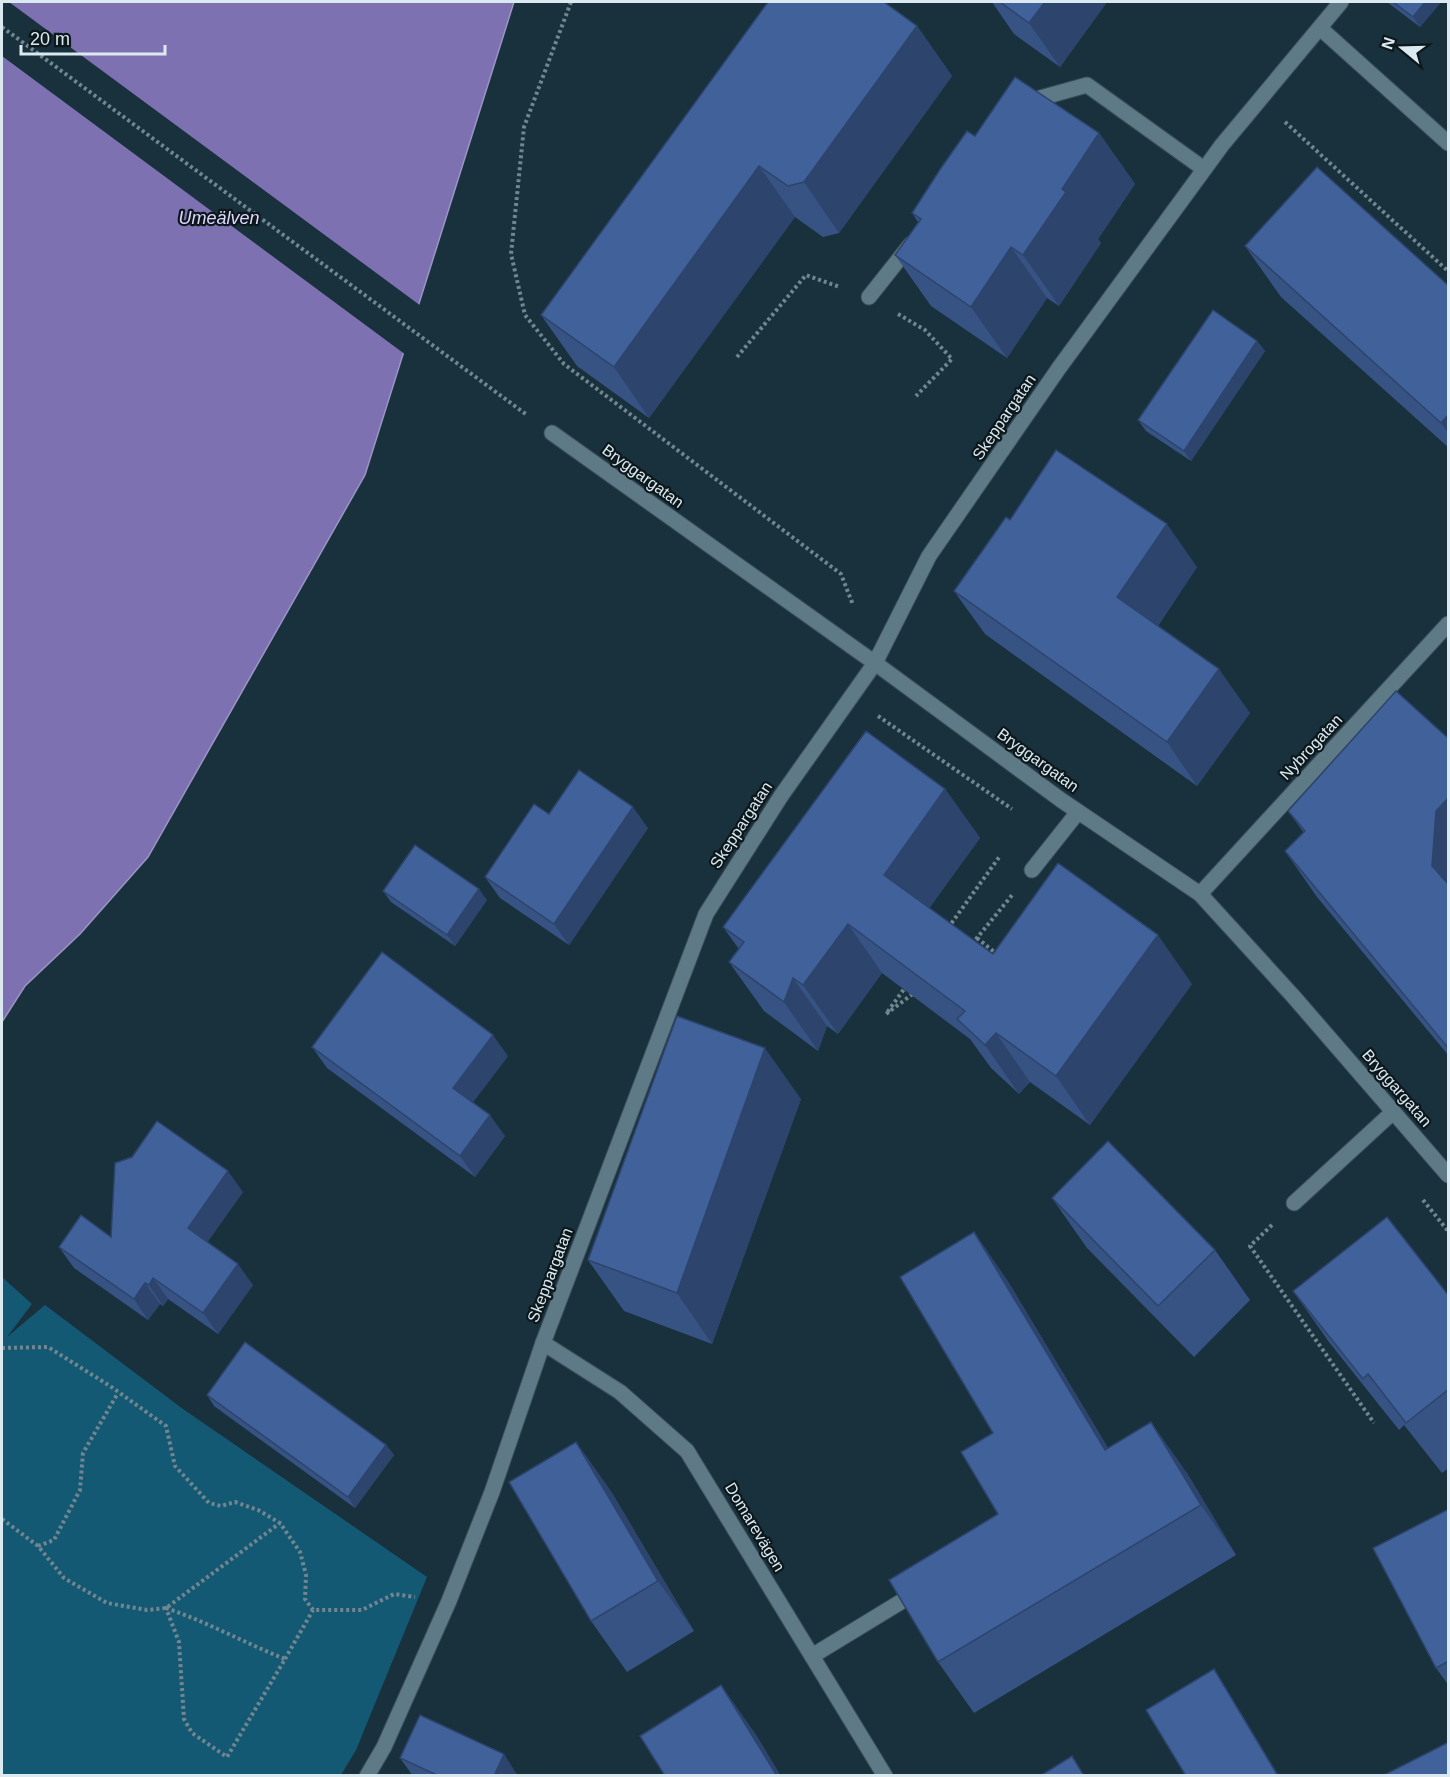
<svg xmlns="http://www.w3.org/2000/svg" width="1450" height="1777" viewBox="0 0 1450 1777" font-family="Helvetica,sans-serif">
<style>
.green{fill:#145973}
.water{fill:#7e71b2;stroke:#9a95c5;stroke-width:1.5}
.pier{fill:#18313d}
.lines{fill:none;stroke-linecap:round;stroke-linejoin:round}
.lane-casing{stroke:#3a4f59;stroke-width:17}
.street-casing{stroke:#3a4f59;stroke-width:17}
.path{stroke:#728690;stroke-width:4;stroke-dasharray:3 3;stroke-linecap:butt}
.lane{stroke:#5f7a87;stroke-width:15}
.street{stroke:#5f7a87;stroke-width:15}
.wall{fill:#375384}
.shaded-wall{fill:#2d446c}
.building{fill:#40619a;stroke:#2d446c;stroke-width:1.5}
.labels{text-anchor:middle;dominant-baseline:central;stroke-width:4.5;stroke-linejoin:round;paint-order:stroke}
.street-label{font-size:16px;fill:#dbeaf1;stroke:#0d181d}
.water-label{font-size:18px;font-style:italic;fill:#dfd9ff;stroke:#0d181d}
</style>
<rect width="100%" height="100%" fill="#18313d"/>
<!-- green -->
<path class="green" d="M2 1277 32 1304 7 1337 45 1305 183 1409 427 1577 356 1750 341 1775H2Z"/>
<!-- water -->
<path class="water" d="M2 2H514L365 475 148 857 80 934 25 986 2 1022Z"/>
<!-- pier -->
<path class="pier" d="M2 2H9L421 306 406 355 2 56Z"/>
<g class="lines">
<defs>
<g id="lane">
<path d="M1026 102 1087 85 1204 169"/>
<path d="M869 297 911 244"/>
<path d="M1032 870 1078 812"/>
<path d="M1294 1203 1393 1112"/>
<path d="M812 1656 917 1592"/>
</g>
<g id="street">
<path d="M1320 28 1448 143"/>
<path d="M552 433 875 663 1061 800 1200 894 1293 996 1448 1175"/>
<path d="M1200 894 1448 624"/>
<path d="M543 1343 620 1392 687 1451 885 1776"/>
<path d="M367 1776 384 1747 449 1601 492 1492 543 1343 706 914 781 796 875 663 929 556 1059 368 1222 145 1341 2"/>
</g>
</defs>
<!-- lane casing -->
<use href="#lane" class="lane-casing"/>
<!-- street casing -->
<use href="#street" class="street-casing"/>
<!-- path -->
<g class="path">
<path d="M571 2 524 127 511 254 525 315 564 364 841 574 853 605"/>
<path d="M2 27 527 415"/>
<path d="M1285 122 1448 271"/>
<path d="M898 314 925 330 952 359 916 396"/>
<path d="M737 357 806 275 840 287"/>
<path d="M878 716 1012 809"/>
<path d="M948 928 1000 856"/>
<path d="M977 938 998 955"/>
<path d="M972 944 1013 894"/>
<path d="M907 985 886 1014 914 993"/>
<path d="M1423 1200 1448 1231"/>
<path d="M1272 1225 1250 1246 1374 1423"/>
<path d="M2 1348 48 1347 110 1386 166 1426 175 1466 209 1503 221 1506 235 1502 258 1510 280 1523 300 1552 306 1575 305 1599 313 1610H362L394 1594 415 1597"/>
<path d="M2 1519 38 1546 64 1578 107 1603 147 1610 166 1608 280 1523"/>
<path d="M38 1546 54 1540 80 1490 83 1453 118 1393"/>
<path d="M166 1608C207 1622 245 1643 285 1659L227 1757 192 1733 184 1719 179 1642Z"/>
<path d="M285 1659 313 1610"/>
</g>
<!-- lane -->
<use href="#lane" class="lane"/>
<!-- street -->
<use href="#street" class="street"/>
</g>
<!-- wall -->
<g class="wall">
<path d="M992 2H1107L1060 67 1014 34Z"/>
<path d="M1387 2H1441L1420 27Z"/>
<path d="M917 26 952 76 839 233 823 237 795 217 649 418 577 366 541 315Z"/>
<path d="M1099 133 1135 184 1098 239 1101 243 1059 306 1047 298 1007 358 931 306 895 255 918 222 912 213 975 136Z"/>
<path d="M1245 246 1449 286V448L1281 297Z"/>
<path d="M1257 341 1265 351 1191 461 1146 431 1138 420Z"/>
<path d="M1010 520 1197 567 1158 626 1250 713 1197 786 985 634 954 591Z"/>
<path d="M1449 739V1056L1317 897 1285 851 1304 833 1288 811Z"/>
<path d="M945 789 980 838 929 908 993 954 1192 984 1090 1125 1030 1082 1019 1094 991 1068 970 1039 882 973 838 1034 827 1026 818 1051 764 1011 729 962 739 949 723 927Z"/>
<path d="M549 814 648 828 569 945 500 898 485 877Z"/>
<path d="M383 891 487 900 455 946 391 902Z"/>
<path d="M312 1047 508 1056 473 1102 505 1136 475 1177 327 1068Z"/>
<path d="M801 1099 712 1344 624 1311 588 1260Z"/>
<path d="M243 1192 207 1242 253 1285 218 1334 168 1299 163 1306 160 1304 148 1320 74 1268 59 1247 111 1237Z"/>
<path d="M1052 1198 1215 1250 1250 1300 1194 1357 1087 1248Z"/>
<path d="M974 1232 1009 1283 1108 1448 1187 1473 1236 1555 974 1713 938 1662 998 1514 993 1433Z"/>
<path d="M1293 1291 1449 1296V1468L1442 1473 1404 1425 1399 1430 1329 1342Z"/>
<path d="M207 1395 386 1445 394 1455 355 1508 214 1406Z"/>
<path d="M576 1442 612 1493 694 1631 627 1672 591 1621Z"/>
<path d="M1449 1509V1686L1436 1668Z"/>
<path d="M400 1758 518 1776H413Z"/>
</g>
<!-- shaded-wall -->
<g class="shaded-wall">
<path d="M1045 2H1107L1060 67 1029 23Z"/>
<path d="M1425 2H1441L1420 27 1413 17Z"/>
<path d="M917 26 952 76 839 233 804 182Z"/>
<path d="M1099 133 1135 184 1098 239 1101 243 1059 306 1023 255 1062 189Z"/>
<path d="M759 166 795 217 649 418 614 367Z"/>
<path d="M1011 247 1047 298 1007 358 971 307Z"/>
<path d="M1257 341 1265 351 1191 461 1184 451Z"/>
<path d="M1449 414V434L1441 423Z"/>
<path d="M1167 524 1197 567 1148 640 1117 597Z"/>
<path d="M1219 669 1250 713 1197 786 1167 742Z"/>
<path d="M945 789 980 838 918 924 884 875Z"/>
<path d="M1449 797V889L1432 866 1436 811Z"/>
<path d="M633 807 648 828 569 945 554 924Z"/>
<path d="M479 889 487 900 455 946 447 935Z"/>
<path d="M848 924 882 973 838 1034 803 985Z"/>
<path d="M1158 935 1192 984 1090 1125 1056 1076Z"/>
<path d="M793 978 827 1026 818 1051 784 1002Z"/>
<path d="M996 1033 1030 1082 1019 1094 985 1045Z"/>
<path d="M493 1035 508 1056 468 1109 453 1088Z"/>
<path d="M765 1048 801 1099 712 1344 677 1293Z"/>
<path d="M490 1115 505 1136 475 1177 460 1156Z"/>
<path d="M228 1171 243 1192 202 1250 188 1228Z"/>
<path d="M974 1232 1009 1283 1140 1501 1105 1450Z"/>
<path d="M238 1264 253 1285 218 1334 203 1313Z"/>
<path d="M153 1278 168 1299 163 1306 149 1285Z"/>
<path d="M145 1283 160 1304 148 1320 134 1299Z"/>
<path d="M1151 1422 1187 1473 1236 1555 1201 1505Z"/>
<path d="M576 1442 612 1493 694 1631 658 1581Z"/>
<path d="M386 1445 394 1455 355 1508 348 1497Z"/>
<path d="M1214 1669 1221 1680 1279 1776H1278Z"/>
<path d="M721 1685 757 1736 781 1776H777Z"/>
<path d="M504 1754 518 1776H494Z"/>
</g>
<!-- building -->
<g class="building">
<path d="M768 2H884L917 26 804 182 788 186 759 166 614 367 541 315Z"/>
<path d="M1000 2H1045L1029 23Z"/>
<path d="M1393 2H1425L1413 17Z"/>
<path d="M1015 77 1099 133 1062 189 1066 192 1023 255 1011 247 971 307 895 255 921 219 912 213 941 168 967 131 975 136Z"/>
<path d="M1317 167 1449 286V414L1441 423 1245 246Z"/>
<path d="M1213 310 1257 341 1184 451 1138 420Z"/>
<path d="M1056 450 1167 524 1117 597 1219 669 1167 742 954 591 1006 517 1010 520Z"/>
<path d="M1396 691 1449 739V797L1436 811 1432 866 1449 885V1049L1285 851 1305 831 1288 811Z"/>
<path d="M866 731 945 789 884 875 993 954 1058 863 1158 935 1056 1076 996 1033 985 1045 957 1019 965 1011 848 924 803 985 793 978 784 1002 729 962 744 942 723 927Z"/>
<path d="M579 770 633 807 554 924 485 877 534 804 549 814Z"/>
<path d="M415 845 479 889 447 935 383 891Z"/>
<path d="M382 952 493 1035 453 1088 490 1115 460 1156 312 1047Z"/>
<path d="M677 1016 765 1048 677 1293 588 1260Z"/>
<path d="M157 1121 228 1171 188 1228 238 1264 203 1313 153 1278 149 1285 145 1283 134 1299 59 1247 81 1215 111 1237 115 1163 132 1157Z"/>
<path d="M1108 1141 1215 1250 1158 1306 1052 1198Z"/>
<path d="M1387 1217 1449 1296V1389L1406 1423 1368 1374 1363 1379 1293 1291Z"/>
<path d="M974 1232 1105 1450 1151 1422 1201 1505 938 1662 889 1580 998 1514 961 1452 993 1433 900 1277Z"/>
<path d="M245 1342 386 1445 348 1497 207 1395Z"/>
<path d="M576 1442 658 1581 591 1621 509 1482Z"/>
<path d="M1449 1509V1661L1436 1668 1373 1548Z"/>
<path d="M1214 1669 1278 1776H1186L1146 1710Z"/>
<path d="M721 1685 777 1776H665L640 1736Z"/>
<path d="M420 1715 504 1754 494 1776H439L400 1758Z"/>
<path d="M1449 1742V1776H1382Z"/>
<path d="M1072 1756 1084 1776H1040Z"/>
</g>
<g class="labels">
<!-- street labels -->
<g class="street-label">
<text transform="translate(1004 417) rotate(-56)">Skeppargatan</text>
<text transform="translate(643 476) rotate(36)">Bryggargatan</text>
<text transform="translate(1311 747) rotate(-47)">Nybrogatan</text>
<text transform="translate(1038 760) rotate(36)">Bryggargatan</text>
<text transform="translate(741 825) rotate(-57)">Skeppargatan</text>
<text transform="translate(1397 1088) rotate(49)">Bryggargatan</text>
<text transform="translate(550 1275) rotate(-69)">Skeppargatan</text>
<text transform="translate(755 1527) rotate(59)">Domarevägen</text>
</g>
<!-- water labels -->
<g class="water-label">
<text x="219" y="218">Umeälven</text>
</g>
</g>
<!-- border -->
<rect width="1450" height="1777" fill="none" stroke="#dbeaf1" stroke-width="6"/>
<!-- north arrow -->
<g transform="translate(1402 48) rotate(289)" stroke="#0d181d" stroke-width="4.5" paint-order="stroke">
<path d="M0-4.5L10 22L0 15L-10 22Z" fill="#dbeaf1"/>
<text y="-9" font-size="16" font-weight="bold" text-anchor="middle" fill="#dbeaf1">N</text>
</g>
<!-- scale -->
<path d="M21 45v9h144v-9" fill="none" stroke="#dbeaf1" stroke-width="3"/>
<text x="30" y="45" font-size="18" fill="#dbeaf1" stroke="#0d181d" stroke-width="4.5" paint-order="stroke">20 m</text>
</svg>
